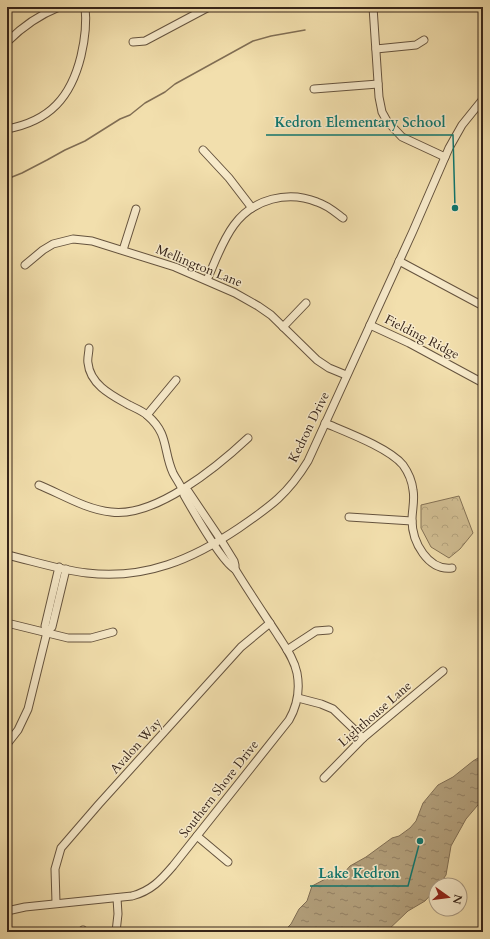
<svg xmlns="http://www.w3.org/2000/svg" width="490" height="939" viewBox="0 0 490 939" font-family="Cardo,serif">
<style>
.forest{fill:url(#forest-crowns);stroke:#847256}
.water{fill:url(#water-ripples);stroke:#806e54}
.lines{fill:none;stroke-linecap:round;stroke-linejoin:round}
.stream{stroke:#806e54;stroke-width:1.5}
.minor-casing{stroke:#65533e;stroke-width:9}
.minor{stroke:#f7eaca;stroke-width:7}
.labels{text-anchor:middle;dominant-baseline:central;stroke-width:3;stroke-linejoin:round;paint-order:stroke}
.street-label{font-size:13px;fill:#362419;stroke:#f7eaca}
.leader{fill:none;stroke:#0f766e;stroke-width:1.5}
.callout-dot{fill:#0f766e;stroke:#f7eaca;stroke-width:1.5}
.callout-label{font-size:14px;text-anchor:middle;font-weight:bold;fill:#0f766e;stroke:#f7eaca;stroke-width:3;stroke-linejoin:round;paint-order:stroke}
</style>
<defs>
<pattern id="forest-crowns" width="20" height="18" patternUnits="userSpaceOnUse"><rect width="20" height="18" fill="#d2bf94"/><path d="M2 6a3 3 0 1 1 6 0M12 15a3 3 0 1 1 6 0" fill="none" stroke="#b5a47f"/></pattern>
<pattern id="water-ripples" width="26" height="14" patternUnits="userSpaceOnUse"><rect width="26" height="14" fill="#b29f7b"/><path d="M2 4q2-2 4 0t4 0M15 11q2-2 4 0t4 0" fill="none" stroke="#928164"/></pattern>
</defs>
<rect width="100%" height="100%" fill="#f2dfad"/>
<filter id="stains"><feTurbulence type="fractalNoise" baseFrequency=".005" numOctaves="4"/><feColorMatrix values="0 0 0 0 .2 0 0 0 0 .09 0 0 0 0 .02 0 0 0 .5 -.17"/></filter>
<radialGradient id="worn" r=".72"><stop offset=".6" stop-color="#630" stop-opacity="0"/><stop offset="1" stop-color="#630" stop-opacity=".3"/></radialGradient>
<!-- forest -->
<path class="forest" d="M459 496 473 533 460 549 449 558 431 547 421 528V505Z"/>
<!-- water -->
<path class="water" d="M483 755V799L466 819 451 846 446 875 439 885H436V889L425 901 408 911 386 932H283L291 924 299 909 307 901 312 886 335 874H343L350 866 366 857 392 838 399 836 410 828 416 821 423 803 438 785 453 777 473 761Z"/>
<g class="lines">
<!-- stream -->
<path class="stream" d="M7 179 22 173 47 160 65 150 85 141 120 119 130 115 145 103 165 92 175 84 253 41 271 36 305 30"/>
<defs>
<g id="minor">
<path d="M373 7 379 97 382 112 387 121 402 137 445 157"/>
<path d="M7 42C22 27 39 15 59 7"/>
<path d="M133 42 145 41 209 7"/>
<path d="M376 49 416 45 424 40"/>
<path d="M314 89 378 84"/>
<path d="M7 129C50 121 71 97 81 56 85 39 87 24 85 7"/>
<path d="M203 150 229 178 252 208"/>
<path d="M123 250 136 209"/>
<path d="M399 261 483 306"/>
<path d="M25 265 43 250 53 244 73 239 92 241 175 267 235 293 258 306 271 315 317 360 329 368 346 375"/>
<path d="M207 280C215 262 222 241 234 225 253 199 288 190 317 202 327 205 335 212 343 218"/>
<path d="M370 325 409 343 483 383"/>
<path d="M283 327 306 303"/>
<path d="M147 415 176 380"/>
<path d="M325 423C346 432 389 448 403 465 408 472 412 481 413 490 415 500 412 510 412 520 412 542 428 571 452 568"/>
<path d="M39 485C61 494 87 510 111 512 155 518 217 467 248 438"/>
<path d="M183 488 188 491 221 540 234 561 235 565V569"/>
<path d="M349 517 412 521"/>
<path d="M7 555C33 561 60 570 87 573 145 580 193 559 239 528 271 506 288 494 308 461L413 231 449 148 462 125 483 99"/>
<path d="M7 623 68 638H91L113 632"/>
<path d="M47 632 45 626 59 567"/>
<path d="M287 650 316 631 329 630"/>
<path d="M298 698 321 704 333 709 363 738"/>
<path d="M7 744 18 730 28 709 47 632 52 627 66 569"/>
<path d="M324 778 363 738 443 671"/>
<path d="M197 836 228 862"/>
<path d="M56 903 55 869 61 848 99 804 241 647 270 623"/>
<path d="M7 911 25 907 132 896C151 891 161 880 173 866L289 720C297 706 300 689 297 673 294 659 286 648 279 637 264 614 249 592 235 569 222 563 192 509 184 495 182 486 177 481 173 473 163 451 169 434 148 416 143 411 135 408 129 405 113 396 90 385 88 363 87 359 89 353 89 348"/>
<path d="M83 930 85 932"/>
<path d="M116 932 118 914 117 898"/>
</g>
</defs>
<!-- minor casing -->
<use href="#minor" class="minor-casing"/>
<!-- minor -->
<use href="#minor" class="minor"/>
</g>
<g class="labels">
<!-- street labels -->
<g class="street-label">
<text transform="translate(199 266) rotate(22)">Mellington Lane</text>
<text transform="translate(422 337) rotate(27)">Fielding Ridge</text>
<text transform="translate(309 427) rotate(-64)">Kedron Drive</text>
<text transform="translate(375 714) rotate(-41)">Lighthouse Lane</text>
<text transform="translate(136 746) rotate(-48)">Avalon Way</text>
<text transform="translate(219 789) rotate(-52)">Southern Shore Drive</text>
</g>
</g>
<!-- callouts -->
<path class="leader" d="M455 208L453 135H266M420 841L408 886H310"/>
<g class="callout-dot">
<circle cx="455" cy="208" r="4"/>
<circle cx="420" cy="841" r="4"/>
</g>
<g class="callout-label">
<text x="360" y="127">Kedron Elementary School</text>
<text x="359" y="878">Lake Kedron</text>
</g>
<!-- margin -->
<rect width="490" height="939" fill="none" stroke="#f2dfad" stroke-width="24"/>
<rect x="8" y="8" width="474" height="923" fill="none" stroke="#362419" stroke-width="2"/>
<rect x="12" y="12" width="466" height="915" fill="none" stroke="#362419"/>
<!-- north arrow -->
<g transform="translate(448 897) rotate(104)"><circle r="19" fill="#f7eaca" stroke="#aa9b83"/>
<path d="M0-3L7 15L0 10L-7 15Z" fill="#8f2418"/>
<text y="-6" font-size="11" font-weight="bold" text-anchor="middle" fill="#362419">N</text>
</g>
<rect width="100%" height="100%" filter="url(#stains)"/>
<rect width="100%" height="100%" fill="url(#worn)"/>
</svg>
